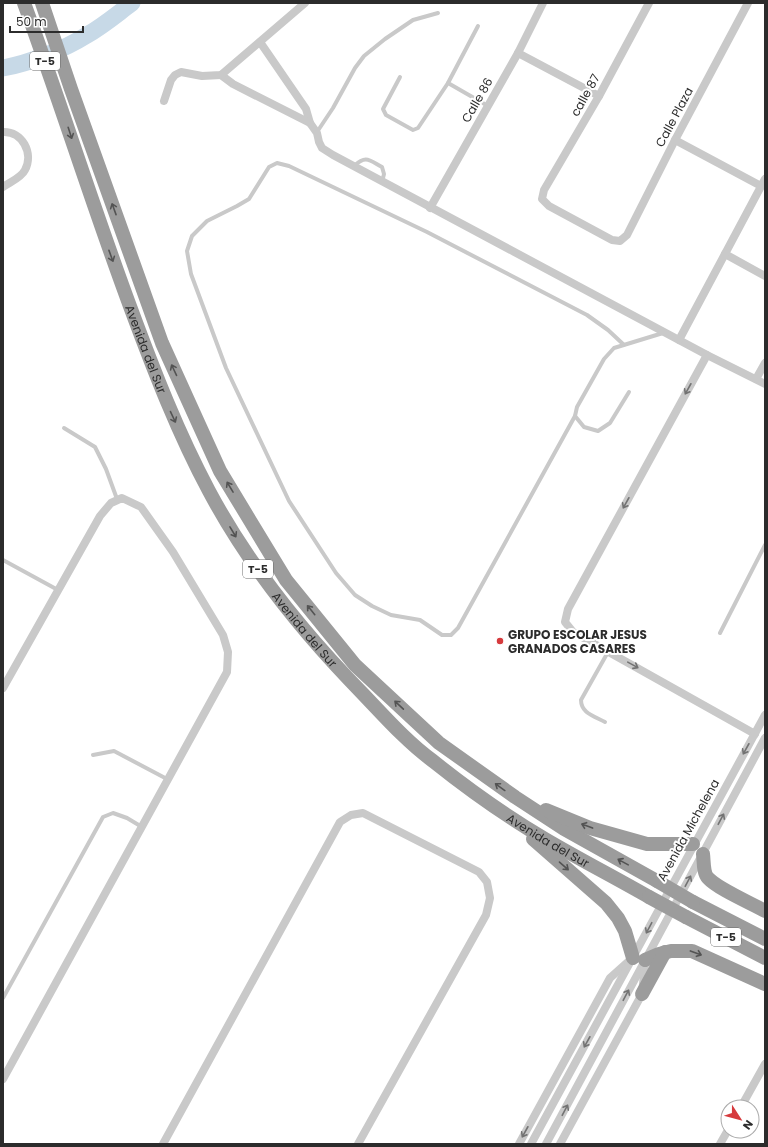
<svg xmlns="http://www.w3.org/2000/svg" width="768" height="1147" viewBox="0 0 768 1147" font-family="Poppins,sans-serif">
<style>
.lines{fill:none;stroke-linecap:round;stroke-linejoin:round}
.river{stroke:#c7d9e7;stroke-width:17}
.service{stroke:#c9c9c9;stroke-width:4}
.minor{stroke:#c9c9c9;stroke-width:8}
.trunk{stroke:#9c9c9c;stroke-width:14}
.trunk-bridge{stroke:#9c9c9c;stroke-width:14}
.oneway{stroke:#535353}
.oneway2{stroke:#737373}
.poi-dot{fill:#d63a3d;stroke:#fff;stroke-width:1.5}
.labels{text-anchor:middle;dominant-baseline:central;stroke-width:4;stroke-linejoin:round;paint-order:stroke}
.shield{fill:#fff;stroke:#6b6b6b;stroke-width:1}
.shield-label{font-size:11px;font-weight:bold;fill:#2c2c2c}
.street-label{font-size:12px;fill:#2c2c2c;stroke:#fff}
.poi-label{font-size:12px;font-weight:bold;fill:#2c2c2c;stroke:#fff;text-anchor:start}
</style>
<rect width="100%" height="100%" fill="#fff"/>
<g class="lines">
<!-- river -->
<path class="river" d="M3 68C30 63 63 50 87 35 103 26 117 14 132 3"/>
<!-- service -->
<g class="service">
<path d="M478 26 448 83 488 106"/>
<path d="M400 77 383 109 386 115 413 130 418 128 448 83"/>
<path d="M317 132 333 108 355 68 364 56 385 39 413 20 438 13"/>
<path d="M354 166C366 155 369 160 382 167L384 174 382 182"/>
<path d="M629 392 610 423 598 431 584 427 575 416 577 407 604 359 614 348 663 333"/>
<path d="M575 416 458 628 451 635H442L420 620 391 615 372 606 355 595 336 573 289 501 226 368 191 274 187 251 192 236 207 221 237 206 249 199 269 167 277 163 289 166 427 232 587 315 608 330 623 344"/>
<path d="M64 428 95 447 106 469 117 499"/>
<path d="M3 560 58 590"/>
<path d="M720 633 765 545"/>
<path d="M605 722C594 716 581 713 581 700L608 652"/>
<path d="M93 755 114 751 167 779"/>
<path d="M3 998 103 817 113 813 127 818 142 827"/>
</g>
<!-- minor -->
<g class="minor">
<path d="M649 3 599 96 544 190 542 199 549 206 612 240 620 241 627 235 675 140 748 3"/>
<path d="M260 42 306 109 310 123"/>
<path d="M518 53 599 96"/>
<path d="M221 75 233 84 310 123 317 133 319 142 322 148 333 155 707 355 765 384"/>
<path d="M164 101 171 80 175 75 181 72 202 76 221 75 305 3"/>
<path d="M3 132C22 131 34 153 25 170 21 178 10 182 3 187"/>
<path d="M675 140 761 186"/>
<path d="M430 208 518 53 543 3"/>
<path d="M725 254 765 276"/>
<path d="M679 340 765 179"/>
<path d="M707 355 568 609 565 622 573 632 755 734"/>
<path d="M756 379 765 363"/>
<path d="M3 688 100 516 111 503 122 498 141 507 173 552 223 635 228 652 227 672 3 1079"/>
<path d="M741 1107 765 1064"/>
<path d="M163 1144 340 822 351 815 363 813 479 872 487 882 490 898 486 915 358 1144"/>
<path d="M519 1144 610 978 629 961"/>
<path d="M531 1144 765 715"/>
<path d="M546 1144 765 738"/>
<path d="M560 1144 642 994 645 964"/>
<path d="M720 1144 728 1130"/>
</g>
<!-- trunk -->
<g class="trunk">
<path id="s1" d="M24 3C61 104 93 207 131 309 154 371 178 433 209 491 249 566 304 634 363 694 385 717 407 742 433 761 468 789 506 816 545 839 579 859 614 877 649 897"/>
<path d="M42 3 71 89 162 343 220 471 286 580 355 665 439 743 515 797 564 829 657 881"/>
<path d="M546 810 590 828 647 844H693"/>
<path d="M533 839 606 903 618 918 625 931 633 958"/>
<path d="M703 854C704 861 703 873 708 878 718 889 751 903 765 911"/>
<path d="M693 902 765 939"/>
<path d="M686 917 765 958"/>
<path d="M645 960 659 954 671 951H692L765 984"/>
<path d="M642 994 665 952"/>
</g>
<!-- trunk-bridge -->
<g class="trunk-bridge">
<path d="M657 881 693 902"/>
<path d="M649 897 686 917"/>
</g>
</g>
<!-- one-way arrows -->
<defs><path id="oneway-shaft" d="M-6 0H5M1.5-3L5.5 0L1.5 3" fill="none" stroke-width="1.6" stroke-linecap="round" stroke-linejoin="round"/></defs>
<g class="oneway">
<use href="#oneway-shaft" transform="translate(70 133) rotate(72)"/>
<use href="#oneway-shaft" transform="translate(114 209) rotate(-110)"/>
<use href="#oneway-shaft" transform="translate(111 256) rotate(70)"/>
<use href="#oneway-shaft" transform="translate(174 370) rotate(-115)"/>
<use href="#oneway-shaft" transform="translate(173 417) rotate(65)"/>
<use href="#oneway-shaft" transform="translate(230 487) rotate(-121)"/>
<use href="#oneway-shaft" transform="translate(233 532) rotate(59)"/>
<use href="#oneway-shaft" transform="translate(311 610) rotate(-129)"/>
<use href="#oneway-shaft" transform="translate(399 705) rotate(-137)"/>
<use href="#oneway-shaft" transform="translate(500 787) rotate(-144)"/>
<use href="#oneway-shaft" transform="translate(587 826) rotate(-160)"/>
<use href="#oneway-shaft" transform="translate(623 862) rotate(-151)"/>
<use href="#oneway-shaft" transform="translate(564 866) rotate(41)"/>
<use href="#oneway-shaft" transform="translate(696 953) rotate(20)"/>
</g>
<g class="oneway2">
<use href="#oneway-shaft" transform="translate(688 389) rotate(119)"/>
<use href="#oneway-shaft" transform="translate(626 503) rotate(119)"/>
<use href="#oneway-shaft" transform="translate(633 665) rotate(29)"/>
<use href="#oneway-shaft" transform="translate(746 749) rotate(119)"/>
<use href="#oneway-shaft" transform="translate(721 819) rotate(-62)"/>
<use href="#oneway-shaft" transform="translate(688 881) rotate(-62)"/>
<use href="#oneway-shaft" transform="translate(649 928) rotate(118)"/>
<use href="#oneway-shaft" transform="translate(626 995) rotate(-62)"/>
<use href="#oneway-shaft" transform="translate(587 1042) rotate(119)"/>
<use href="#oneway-shaft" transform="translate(565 1110) rotate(-62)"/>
<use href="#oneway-shaft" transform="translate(525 1132) rotate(119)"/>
</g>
<!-- markers -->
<circle class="poi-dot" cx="500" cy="641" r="4"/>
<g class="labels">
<!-- shield labels -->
<g class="shield">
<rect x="30" y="52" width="30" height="18" rx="3"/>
<rect x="243" y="560" width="30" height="18" rx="3"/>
<rect x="711" y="928" width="30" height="18" rx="3"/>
</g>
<g class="shield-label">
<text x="45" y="61">T-5</text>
<text x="258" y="569">T-5</text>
<text x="726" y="937">T-5</text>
</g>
<!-- street labels -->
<g class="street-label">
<text transform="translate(585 95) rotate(-61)">calle 87</text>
<text transform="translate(477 100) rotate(-60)">Calle 86</text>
<text transform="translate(674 117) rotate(-62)">Calle Plaza</text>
<text stroke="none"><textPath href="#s1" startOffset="367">Avenida del Sur</textPath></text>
<text stroke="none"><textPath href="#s1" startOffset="691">Avenida del Sur</textPath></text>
<text transform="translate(688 830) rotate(-61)">Avenida Michelena</text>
<text stroke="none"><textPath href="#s1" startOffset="1015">Avenida del Sur</textPath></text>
</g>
<!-- poi labels -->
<g class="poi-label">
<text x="508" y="634">GRUPO ESCOLAR JESUS<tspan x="508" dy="14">GRANADOS CASARES</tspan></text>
</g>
</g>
<!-- border -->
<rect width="768" height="1147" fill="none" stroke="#2c2c2c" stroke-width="8"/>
<!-- north arrow -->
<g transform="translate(740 1119) rotate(126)"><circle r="19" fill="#ffffff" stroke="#ababab"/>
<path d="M0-3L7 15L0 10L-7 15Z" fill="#d63a3d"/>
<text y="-6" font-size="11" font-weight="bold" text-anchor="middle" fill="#2c2c2c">N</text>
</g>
<!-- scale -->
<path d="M10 26v6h73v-6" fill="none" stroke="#2c2c2c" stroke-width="2"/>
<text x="16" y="26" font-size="12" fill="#2c2c2c" stroke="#ffffff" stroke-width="3" paint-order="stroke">50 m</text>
</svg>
